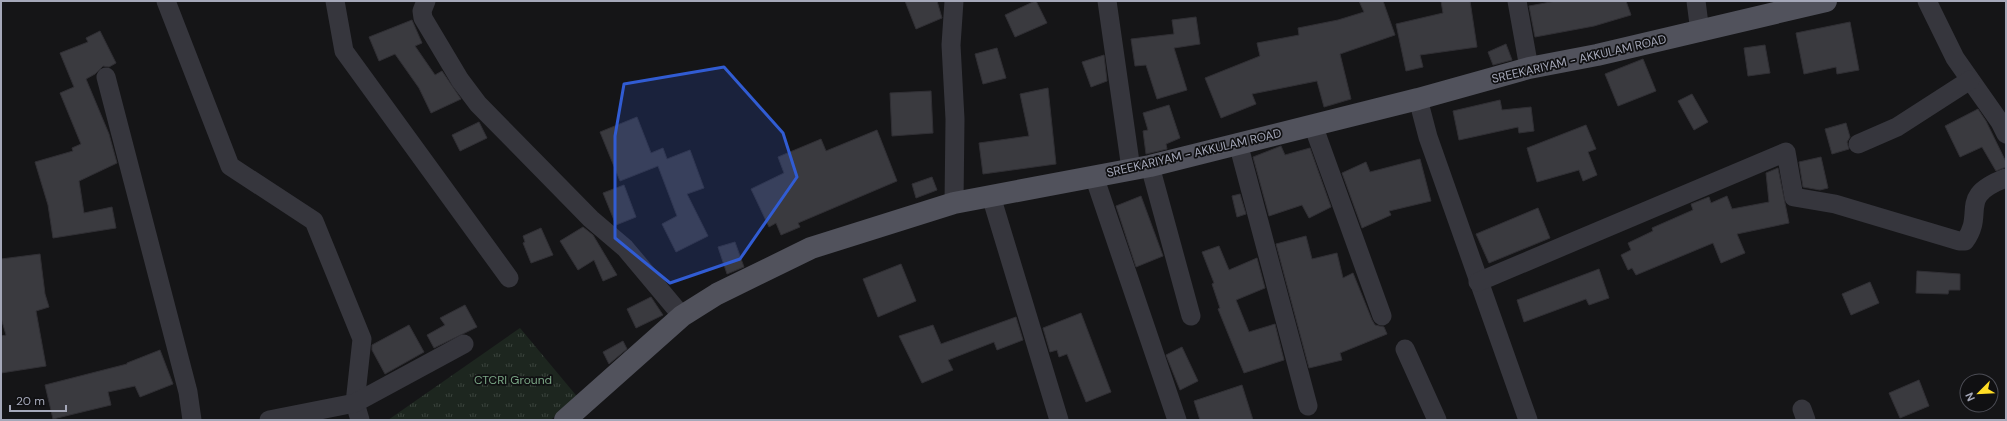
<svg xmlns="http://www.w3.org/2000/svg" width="2007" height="421" viewBox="0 0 2007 421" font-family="'DM Sans',sans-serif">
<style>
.grass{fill:url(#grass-tufts)}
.building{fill:#3a3a3f;stroke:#302f34}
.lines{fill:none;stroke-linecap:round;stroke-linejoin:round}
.minor{stroke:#36363d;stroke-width:19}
.major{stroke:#51525c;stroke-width:22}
.marked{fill:#315cd3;fill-opacity:0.2;stroke:#315cd3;stroke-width:3;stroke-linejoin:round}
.labels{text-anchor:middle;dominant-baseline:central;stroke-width:3.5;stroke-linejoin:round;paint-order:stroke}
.street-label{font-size:12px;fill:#a5a8b9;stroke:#101012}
.park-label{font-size:12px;fill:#7aa685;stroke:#101012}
</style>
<defs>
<pattern id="grass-tufts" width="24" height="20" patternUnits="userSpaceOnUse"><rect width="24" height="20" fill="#1d261f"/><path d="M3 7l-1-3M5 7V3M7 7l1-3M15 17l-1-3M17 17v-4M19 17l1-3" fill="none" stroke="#3b433d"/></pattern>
</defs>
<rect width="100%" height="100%" fill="#151517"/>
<!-- grass -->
<path class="grass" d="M520 328 580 400 550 420H388Z"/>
<!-- building -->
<g class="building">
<path d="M905 1H937L942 18 916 29Z"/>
<path d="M1035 1H1036L1047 23 1015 37 1005 15Z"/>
<path d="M1359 1H1383L1395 35 1340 54 1351 99 1324 107 1317 81 1252 94 1256 104 1221 118 1205 78 1260 56 1257 43 1299 35 1298 28 1338 20 1364 12Z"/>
<path d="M1441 1H1470L1477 47 1420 55 1423 67 1406 71 1396 24 1443 13Z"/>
<path d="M1556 1H1626L1631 15 1594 26 1535 37 1529 6Z"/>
<path d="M1196 17 1200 44 1174 48 1187 90 1157 99 1146 65 1135 66 1131 39 1174 34 1172 20Z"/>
<path d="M412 20 422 43 415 46 435 75 442 71 461 99 431 113 419 88 395 54 379 61 369 37Z"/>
<path d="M1850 22 1859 70 1837 74 1836 67 1804 74 1796 33Z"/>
<path d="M100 31 116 63 109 67 103 66 95 74 86 79 109 134 117 163 79 181 84 213 112 207 116 228 53 238 48 205 35 162 73 151 72 148 81 144 60 93 74 87 60 53 88 42 86 38Z"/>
<path d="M1506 44 1512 60 1493 65 1488 52Z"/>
<path d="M1765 45 1770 73 1748 76 1744 48Z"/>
<path d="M997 48 1006 78 983 84 975 54Z"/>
<path d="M1104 55 1107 81 1091 87 1082 62Z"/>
<path d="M1643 59 1656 91 1618 106 1605 74Z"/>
<path d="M1048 88 1056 164 983 174 979 143 1029 136 1020 94Z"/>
<path d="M931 91 933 133 892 136 890 93Z"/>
<path d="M1692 94 1708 122 1694 130 1678 101Z"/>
<path d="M1500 100 1502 110 1531 107 1534 131 1519 133 1518 127 1459 140 1453 111Z"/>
<path d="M1169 105 1180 138 1166 144 1167 149 1146 154 1143 131 1148 130 1143 113Z"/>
<path d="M1978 109 1986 121 2006 162V167L1996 171 1982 147 1960 157 1945 126Z"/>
<path d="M637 117 651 153 663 148 667 159 690 150 704 188 687 194 708 236 676 252 662 224 677 216 658 166 620 181 600 132Z"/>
<path d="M479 122 487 138 460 151 452 135Z"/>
<path d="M1846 123 1850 137 1847 142 1849 149 1832 154 1825 129Z"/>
<path d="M1586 125 1596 149 1588 152 1597 175 1583 181 1579 170 1537 182 1527 148Z"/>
<path d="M877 130 897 181 798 223 800 227 781 235 776 223 769 227 751 189 784 173 778 157 821 139 826 151Z"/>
<path d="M1281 146 1285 155 1310 148 1331 207 1309 218 1302 205 1269 216 1253 157Z"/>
<path d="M1821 157 1828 188 1820 190 1803 187 1799 162Z"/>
<path d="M1420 159 1431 201 1389 211 1391 215 1362 228 1342 173 1366 162 1370 172Z"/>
<path d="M1778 168 1789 223 1737 234 1745 253 1721 263 1713 243 1636 275 1632 268 1628 270 1621 255 1631 250 1628 243 1653 231 1652 228 1693 210 1691 204 1709 197 1711 203 1727 196 1732 209 1769 202 1766 173Z"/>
<path d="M932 177 937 190 916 198 912 184Z"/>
<path d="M624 185 636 217 616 225 603 193Z"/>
<path d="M1240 194 1246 214 1237 217 1232 196Z"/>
<path d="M1141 196 1163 256 1136 267 1116 206Z"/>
<path d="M1538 208 1550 238 1489 263 1476 234Z"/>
<path d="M583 227 593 235 617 275 603 281 594 260 578 270 560 241Z"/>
<path d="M541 228 553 255 531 263 523 243 525 242 523 236Z"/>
<path d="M1306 236 1312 259 1337 253 1343 278 1353 273 1372 320 1375 325 1384 327 1387 334 1340 353 1342 360 1309 368 1276 244Z"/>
<path d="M735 242 744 267 727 274 718 247Z"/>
<path d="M1219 246 1229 270 1257 258 1265 288 1236 300 1249 332 1275 324 1284 360 1244 373 1218 309 1220 308 1212 284 1214 283 1202 252Z"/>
<path d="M40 254 45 294 49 307 36 311 46 366 1 373V336L6 335 1 318V259Z"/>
<path d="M901 264 916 301 878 317 863 279Z"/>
<path d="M1599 269 1609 298 1589 305 1586 299 1524 322 1517 300Z"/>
<path d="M1917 271 1960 274V290H1949L1948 294 1916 293Z"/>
<path d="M1870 282 1879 303 1851 315 1842 294Z"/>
<path d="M651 297 663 315 636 328 627 309Z"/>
<path d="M465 305 477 327 434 348 427 335 445 325 440 318Z"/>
<path d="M1081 313 1111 392 1086 402 1067 354 1059 357 1057 350 1050 352 1043 328Z"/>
<path d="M1016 317 1023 340 997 350 994 342 948 360 953 370 922 383 899 336 933 325 941 344Z"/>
<path d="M409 325 424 352 385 374 372 350V345Z"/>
<path d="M623 341 627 349 609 364 603 352Z"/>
<path d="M1182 347 1198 381 1180 390 1166 355Z"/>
<path d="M160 350 173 384 140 397 135 386 108 392 111 405 53 419 45 385 127 364V363Z"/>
<path d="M1919 380 1929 406 1900 418 1889 393Z"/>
<path d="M1242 385 1253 420H1200L1194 401Z"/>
</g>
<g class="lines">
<!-- minor -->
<g class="minor">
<path d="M166 1 230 166 314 221 362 339 355 403 360 420"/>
<path d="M335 1 344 51 509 278"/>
<path d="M426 1 422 11 423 18 460 80 478 104 591 219 625 248 682 316"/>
<path d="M1107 1 1131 169"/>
<path d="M1517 1 1529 68"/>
<path d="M1696 1 1700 32"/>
<path d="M1927 1 1955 58 2000 122 2006 134"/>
<path d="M106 77 188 392 192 420"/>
<path d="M1418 99 1428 137 1528 420"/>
<path d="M1313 125 1382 316"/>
<path d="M1238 143 1308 406"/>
<path d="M1858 144 1897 127 1970 80"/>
<path d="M1150 166 1191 316"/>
<path d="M1094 176 1177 420"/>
<path d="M991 196 1059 420"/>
<path d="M954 203 955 119 951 45 954 1"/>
<path d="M1478 282 1786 152 1794 197 1835 204 1959 241H1965C1986 212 1956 197 2006 178"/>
<path d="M1405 349 1437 420"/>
<path d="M1802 409 1806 420"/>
<path d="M269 420 355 403 464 344"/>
</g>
<!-- major -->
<path class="major" d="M565 420 682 316 717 294 811 248 954 203 1150 166 1418 99 1529 68 1597 55 1826 1"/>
</g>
<!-- marked area -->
<path class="marked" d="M724 67 783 133 797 177 740 259 670 283 615 238V136L624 84Z"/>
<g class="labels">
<!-- street labels -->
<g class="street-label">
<text transform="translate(1579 59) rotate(-13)">SREEKARIYAM - AKKULAM ROAD</text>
<text transform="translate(1194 153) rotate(-13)">SREEKARIYAM - AKKULAM ROAD</text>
</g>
<!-- park labels -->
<g class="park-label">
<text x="513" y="380">CTCRI Ground</text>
</g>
</g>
<!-- border -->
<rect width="2007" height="421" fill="none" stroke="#a5a8b9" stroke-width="4"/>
<!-- north arrow -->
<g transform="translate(1979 393) rotate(246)"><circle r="19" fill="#101012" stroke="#4c4d55"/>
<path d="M0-3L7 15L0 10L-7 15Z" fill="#ffdd25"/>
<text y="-6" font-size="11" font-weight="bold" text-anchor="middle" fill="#a5a8b9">N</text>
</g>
<!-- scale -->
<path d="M10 405v6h56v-6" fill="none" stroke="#a5a8b9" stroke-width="2"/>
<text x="16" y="405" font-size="12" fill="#a5a8b9" stroke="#101012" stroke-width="3" paint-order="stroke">20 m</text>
</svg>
